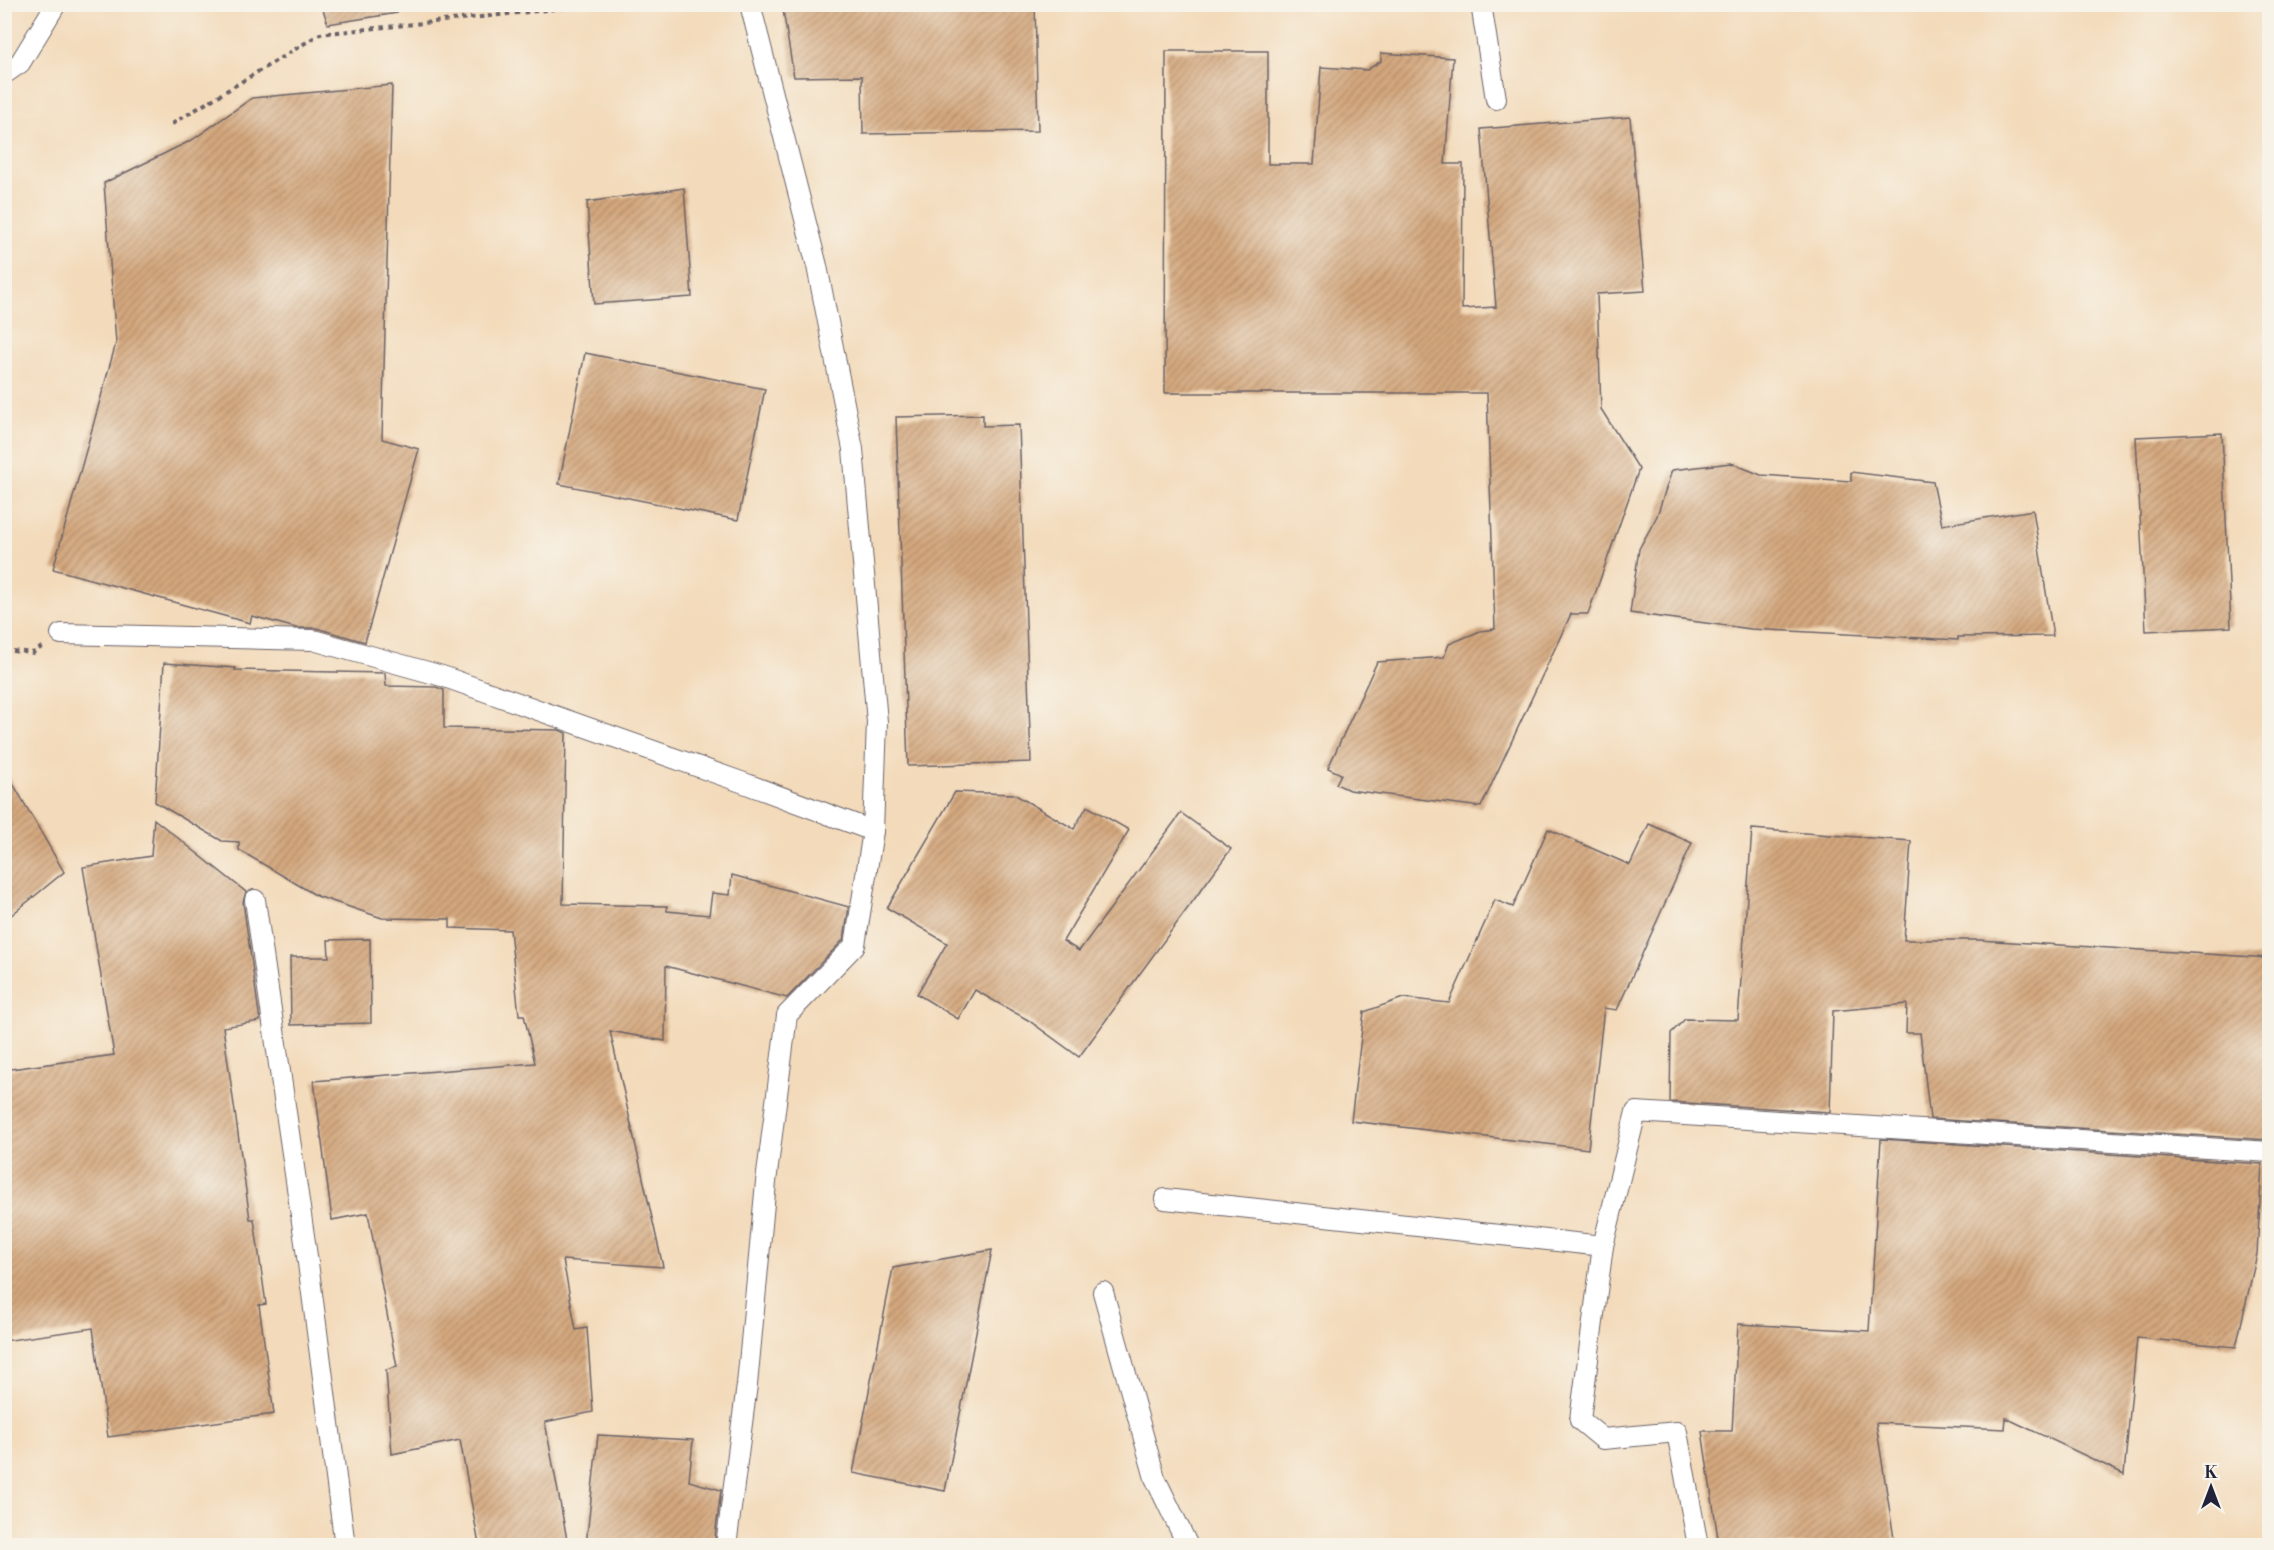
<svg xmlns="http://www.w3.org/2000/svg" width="2274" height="1550" viewBox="0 0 2274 1550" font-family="'Libre Bodoni',serif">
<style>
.building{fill:url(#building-hatch)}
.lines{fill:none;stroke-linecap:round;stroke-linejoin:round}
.minor-casing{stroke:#6b6267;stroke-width:22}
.path{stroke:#6b6267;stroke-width:4;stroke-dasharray:4.5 4.5;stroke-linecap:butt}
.minor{stroke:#fff;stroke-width:20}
</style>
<defs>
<pattern id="building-hatch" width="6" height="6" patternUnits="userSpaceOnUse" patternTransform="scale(1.5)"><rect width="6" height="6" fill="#d4a87e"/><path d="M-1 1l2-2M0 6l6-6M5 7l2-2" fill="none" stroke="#ac8868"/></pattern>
</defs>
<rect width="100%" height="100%" fill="#f7f3e8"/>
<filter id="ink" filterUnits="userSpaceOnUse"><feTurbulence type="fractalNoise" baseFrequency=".0167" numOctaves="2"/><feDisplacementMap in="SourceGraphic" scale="12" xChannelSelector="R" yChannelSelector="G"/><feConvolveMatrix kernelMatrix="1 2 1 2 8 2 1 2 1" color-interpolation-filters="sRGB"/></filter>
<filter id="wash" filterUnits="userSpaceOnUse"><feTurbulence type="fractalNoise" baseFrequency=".008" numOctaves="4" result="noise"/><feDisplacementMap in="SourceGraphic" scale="24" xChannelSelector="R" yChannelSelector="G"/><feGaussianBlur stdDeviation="1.35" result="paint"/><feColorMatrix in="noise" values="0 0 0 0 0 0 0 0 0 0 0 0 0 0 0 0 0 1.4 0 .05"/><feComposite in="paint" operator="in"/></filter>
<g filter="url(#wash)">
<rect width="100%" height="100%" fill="#f3daba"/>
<g id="blocks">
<!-- building -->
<g class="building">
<path d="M321 4H396L397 13 328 24Z"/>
<path d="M782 4H1035L1038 131 863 134 862 76 794 77Z"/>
<path d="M1166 51H1268V164H1314L1321 67 1367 70 1381 61V53L1453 58 1445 164H1463L1462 309 1496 307 1481 129 1630 117 1645 291 1597 294 1601 409 1639 469 1588 614H1571L1481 807 1349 790 1336 784 1341 774 1328 768 1377 662 1444 657 1449 644 1480 631 1495 629 1487 393H1165Z"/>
<path d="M392 85 382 439 419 449 365 642 316 628H296L252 616 250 623 53 569 116 343 104 183 192 140 252 98Z"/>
<path d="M684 188 692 297 594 304 587 202Z"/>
<path d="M585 353 765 389 738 520 559 484Z"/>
<path d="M983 415V426L1019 425 1031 762 908 766 896 417Z"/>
<path d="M2222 433 2231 627 2146 631 2136 437Z"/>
<path d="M1731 463 1761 475 1851 481V472L1933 482 1942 525 2033 510 2053 636 1958 637V640L1751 629 1630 613 1639 549 1657 516 1672 470Z"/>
<path d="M164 663 236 668 235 670 385 673 386 686 436 687 444 690V728L559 730 566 733 563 904 667 906V911L709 915 712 893 730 895 732 875 849 907 844 939 787 998 666 966 665 1041 610 1031 663 1267 563 1260 576 1330 587 1328 593 1412 545 1422 568 1545H479L460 1440 392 1454 386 1370 397 1367 368 1213 332 1220 314 1081 535 1063 524 1015H519L510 930 450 928V919L382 918 317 896 239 850V842L222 841 155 802Z"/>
<path d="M4 768 64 872 4 921Z"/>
<path d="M955 792 1014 794 1074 829 1087 806 1129 830 1063 941 1079 951 1181 813 1231 849 1079 1057 1028 1020 975 990 958 1019 917 994 947 943 887 908Z"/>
<path d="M154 819 246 892 243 902 260 1021 223 1027 250 1219H254L266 1304 259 1305 274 1414 108 1437 93 1328 4 1341V1070L114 1055 83 867 151 856Z"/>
<path d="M1649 824 1692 843 1617 1010 1604 1008 1588 1149 1351 1121 1364 1012 1403 998 1449 1003 1495 900 1513 907 1548 829 1630 865Z"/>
<path d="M1752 829 1911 841 1904 940H1979L2270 958V1140L1930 1119 1920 1033H1906L1907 1004 1833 1011 1830 1112 1670 1102 1671 1033 1685 1019 1738 1020Z"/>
<path d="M370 939 371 1023 291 1025 290 957H329L328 940Z"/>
<path d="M1881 1139 2262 1164 2257 1254 2236 1347 2137 1338 2124 1474 2006 1418 2005 1429 1876 1423 1895 1545H1719L1702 1431H1732L1738 1324 1869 1331Z"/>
<path d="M992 1250 945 1491 853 1473 893 1268Z"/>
<path d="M598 1435 693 1440 689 1481 721 1490 714 1545H586Z"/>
</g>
</g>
</g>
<g filter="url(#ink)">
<use href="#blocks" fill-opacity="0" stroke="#6b6267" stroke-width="1.5"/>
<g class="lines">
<defs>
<g id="minor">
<path d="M750 4 817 266 853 449 877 722 873 831"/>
<path d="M1481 4 1496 99"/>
<path d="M4 74 20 63 56 4"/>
<path d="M61 634 313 640 442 676 744 783 873 831 855 945 787 1015 766 1182 747 1385 726 1546"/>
<path d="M255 900 308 1263 345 1546"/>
<path d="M1165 1199 1603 1246 1636 1112 2270 1152"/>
<path d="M1603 1246 1580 1420 1603 1439 1677 1432 1698 1546"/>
<path d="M1103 1292 1155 1478 1188 1546"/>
</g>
</defs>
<!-- minor casing -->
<use href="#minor" class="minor-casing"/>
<!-- path -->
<g class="path">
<path d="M172 124 320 34 603 4"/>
<path d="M4 650 33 653 46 644"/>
</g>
<!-- minor -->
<use href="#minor" class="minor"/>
</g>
</g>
<!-- margin -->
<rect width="2274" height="1550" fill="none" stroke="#f7f3e8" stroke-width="24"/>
<!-- north arrow -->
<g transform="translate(2211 1487)" stroke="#f7f3e8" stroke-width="4.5" paint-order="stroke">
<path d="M0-4.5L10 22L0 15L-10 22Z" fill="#22223b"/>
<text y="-9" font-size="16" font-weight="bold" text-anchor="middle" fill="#22223b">K</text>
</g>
</svg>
